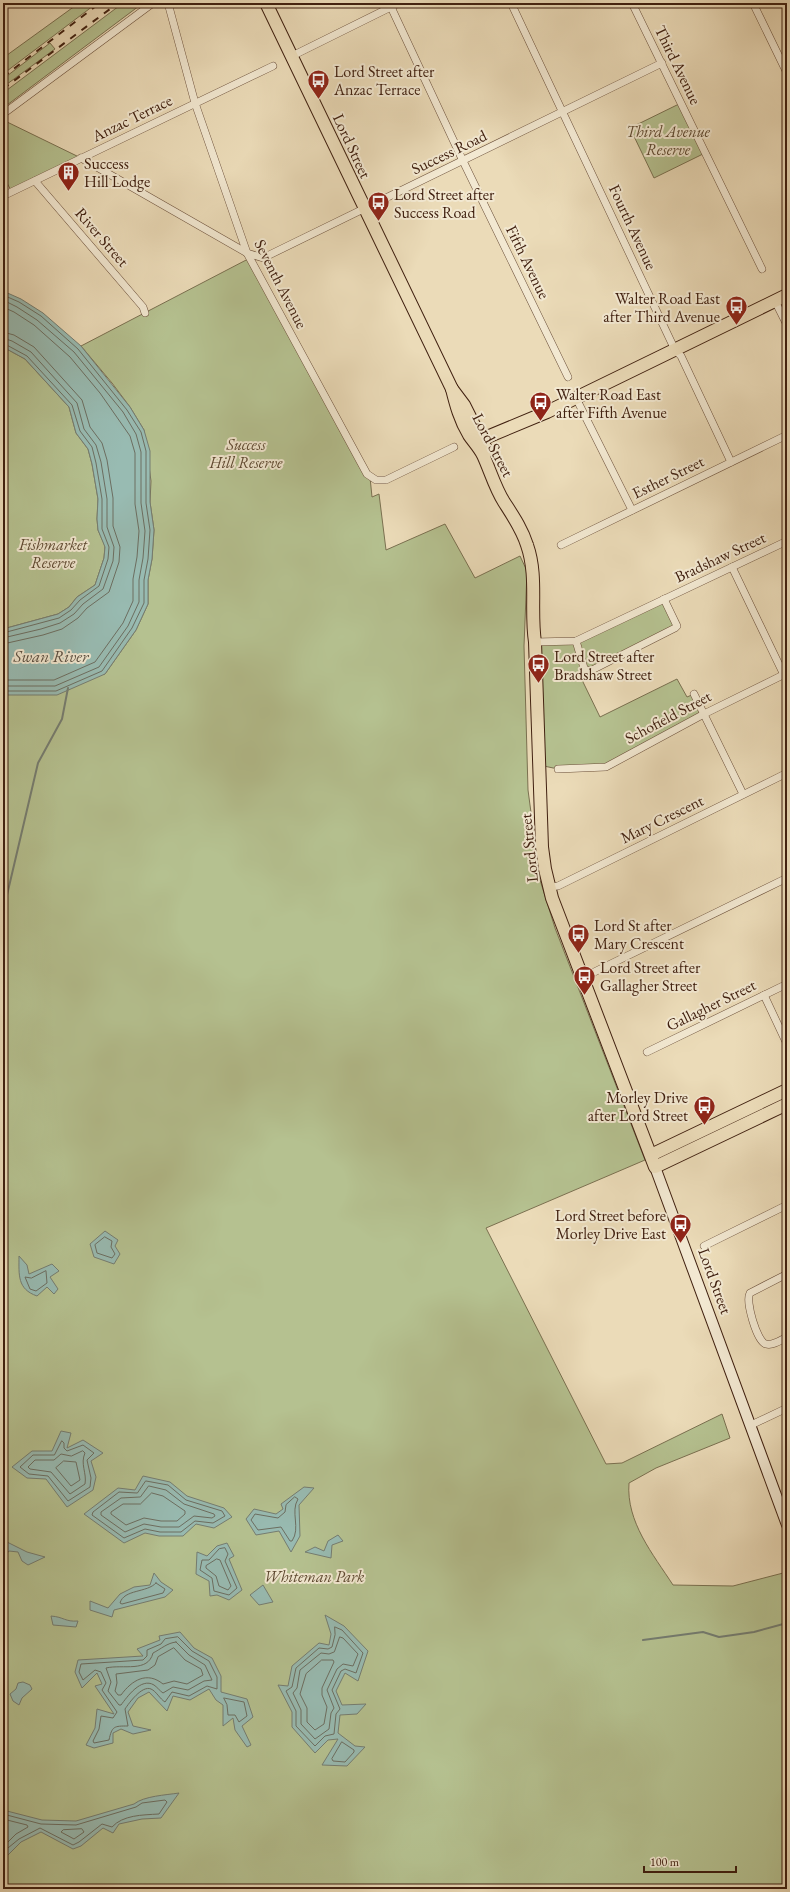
<svg xmlns="http://www.w3.org/2000/svg" width="790" height="1892" viewBox="0 0 790 1892" font-family="'EB Garamond',serif">
<style>
.green{fill:#b5c190;stroke:#7a7050}
.water{fill:#98bbb2;stroke:#757d71}
.lines{fill:none;stroke-linecap:round;stroke-linejoin:round}
.shore{stroke:#6c6e61;stroke-width:1}
.stream{stroke:#757d71;stroke-width:2}
.minor-casing{stroke:#6b4f3a;stroke-width:8}
.secondary-casing{stroke:#402010;stroke-width:12}
.primary-casing{stroke:#402010;stroke-width:14}
.minor{stroke:#f2e8d1;stroke-width:7}
.secondary{stroke:#f2e8d1;stroke-width:10}
.primary{stroke:#ebdbb8;stroke-width:12}
.rail{stroke:#402010;stroke-width:2;stroke-dasharray:7 7;stroke-linecap:butt}
.labels{text-anchor:middle;dominant-baseline:central;stroke-width:4;stroke-linejoin:round;paint-order:stroke}
.street-label{font-size:16px;fill:#402010;stroke:#f2e8d1}
.poi-label{font-size:16px;fill:#402010;stroke:#f2e8d1;text-anchor:start}
.park-label{font-size:16px;font-style:italic;fill:#5d4830;stroke:#f2e8d1}
.water-label{font-size:17px;font-style:italic;fill:#5a4e41;stroke:#f2e8d1}
</style>
<rect width="100%" height="100%" fill="#ebdbb8"/>
<filter id="stains"><feTurbulence type="fractalNoise" baseFrequency=".005" numOctaves="4"/><feColorMatrix values="0 0 0 0 .2 0 0 0 0 .09 0 0 0 0 .02 0 0 0 .5 -.17"/></filter>
<radialGradient id="worn" r=".72"><stop offset=".6" stop-color="#630" stop-opacity="0"/><stop offset="1" stop-color="#630" stop-opacity=".3"/></radialGradient>
<!-- green -->
<g class="green">
<path d="M79 3H97L3 74V58Z"/>
<path d="M123 3H143L3 108V93Z"/>
<path d="M50 43 55 49 3 87V79Z"/>
<path d="M681 103 705 153 654 178 630 128Z"/>
<path d="M3 120 81 158 12 192 3 176Z"/>
<path d="M250 258 370 477 372 497 379 494 386 550 445 524 475 578 520 556 527 571 524 646 528 790 540 880 555 928 645 1160 486 1228 606 1464 622 1463 722 1414 730 1438 656 1468 629 1483C626 1522 653 1554 673 1585L733 1586 787 1572V1889H3V691L105 674 136 630 148 604V580L152 559 154 530 150 502 151 481 144 430 130 407 112 383 81 346Z"/>
<path d="M3 347 25 359 69 407 76 433 88 449 92 464 98 499 97 519 98 530 105 546 104 558 95 585 77 597 69 607 58 614 3 629Z"/>
<path d="M664 599 677 626 587 671 583 682 600 717 677 679 687 697 694 694 704 714 606 767 558 769 539 765 535 642 576 641Z"/>
</g>
<!-- water -->
<g class="water">
<path d="M3 291 21 299 43 313 81 346 130 407 144 430 150 451V502L154 530 152 559 148 580V604L136 630 105 674 57 695H3V629L58 614 69 607 77 597 95 585 104 558 105 547 98 530 97 519 98 499 92 464 88 449 76 433 69 407 25 359 3 347Z"/>
<path d="M105 1231 118 1240 115 1246 120 1254 114 1264 94 1257 90 1244Z"/>
<path d="M19 1256 27 1265 29 1274 52 1264 59 1271 50 1277 58 1289 54 1294 47 1287 37 1296C17 1289 19 1275 19 1256Z"/>
<path d="M61 1431 71 1433 67 1448 83 1440 103 1453 91 1461 96 1477 93 1490 67 1507 46 1479 27 1478 12 1467 32 1451H52Z"/>
<path d="M143 1476 170 1482 187 1496 224 1508 232 1517 214 1528 196 1524 183 1536H159L145 1533 124 1543 84 1514 118 1488 135 1490Z"/>
<path d="M304 1487 314 1488 299 1505 300 1536 291 1552 279 1531 256 1535 246 1519 254 1509 276 1514 283 1509 281 1504Z"/>
<path d="M338 1535 343 1541 332 1545 331 1558 305 1552 315 1547 324 1551 328 1541Z"/>
<path d="M3 1540 27 1552 45 1557 28 1565 22 1561 18 1552 9 1551 3 1558Z"/>
<path d="M227 1543 234 1556 229 1559 242 1590 229 1600 217 1595 210 1596 209 1581 196 1574 197 1552 207 1556 217 1546Z"/>
<path d="M154 1573 161 1582 173 1590 165 1597 114 1610 112 1617 90 1610V1601L108 1608 120 1594 134 1587 150 1585Z"/>
<path d="M263 1585 273 1602 259 1605 250 1595Z"/>
<path d="M325 1615 344 1626 368 1651 358 1681 345 1673 336 1691 342 1705 366 1704 357 1714 340 1715 338 1733 355 1746 365 1747 347 1766 322 1765 338 1739 328 1740 315 1753 292 1727V1712L278 1685 288 1686 292 1666 319 1643 329 1645 331 1634Z"/>
<path d="M51 1616C64 1617 65 1622 78 1621L76 1627 53 1625Z"/>
<path d="M180 1632 194 1648 212 1658 221 1676V1692L247 1699 253 1717 242 1726 251 1745 247 1747 235 1730 233 1718 223 1726V1705L216 1700 209 1689 190 1700 173 1696 167 1711 149 1692 138 1698 128 1712 133 1726 151 1730 133 1734 121 1729 113 1733V1743L94 1748 86 1745 95 1728 97 1709 114 1714 95 1686 102 1684 97 1673 82 1688 75 1672 78 1660 143 1656 137 1649 160 1640 159 1636Z"/>
<path d="M23 1682 30 1685 32 1689 22 1698 19 1705 13 1701 10 1694 16 1689 18 1683Z"/>
<path d="M179 1793 161 1818 142 1819 119 1824 113 1833 103 1828 81 1846 73 1849 41 1832 21 1842 6 1857 3 1856V1810L42 1820 76 1821 134 1804C144 1796 166 1795 179 1793Z"/>
</g>
<g class="lines">
<!-- shore -->
<g class="shore">
<path d="M3 295 19 302 41 316 78 349 127 410 141 432 146 451V503L150 530 148 559 144 580V603L132 628 102 671 56 691H3"/>
<path d="M3 300 17 307 37 320 74 352 123 412 136 434 141 452V503L145 531 143 558 139 580V602L128 626 99 667 55 686H3"/>
<path d="M3 307 14 312 34 325 70 357 100 393 130 436 135 453V504L139 531 137 557 133 579V601L123 623 95 662 54 680H3"/>
<path d="M3 332 14 335 34 347 82 400 90 427 102 443 107 460 113 498V526L120 547 119 562 109 592 87 608 78 618 62 629 43 635 3 644"/>
<path d="M3 338 12 341 31 352 77 403 84 429 96 445 101 462 107 499V527L114 547 113 561 103 589 83 604 74 614 60 623 41 629 3 638"/>
<path d="M3 343 27 356 72 405 80 431 92 447 96 463 102 499V529L109 547 108 559 99 586 80 600 71 610 59 618 3 633"/>
<path d="M105 1237 112 1241 111 1247 115 1254 112 1258 97 1253 95 1245Z"/>
<path d="M46 1271 47 1283 36 1291 30 1289 25 1277 31 1278Z"/>
<path d="M62 1441 64 1443V1448L67 1451 83 1445 94 1453 87 1460 91 1478 90 1487 68 1501 48 1476 29 1474 20 1467 33 1455H54Z"/>
<path d="M83 1451 85 1453C80 1464 87 1473 85 1484L70 1494 51 1472 30 1469 28 1467 35 1460H54L61 1454 71 1456Z"/>
<path d="M64 1461 76 1462 80 1480 71 1486 56 1468Z"/>
<path d="M146 1481 168 1485 186 1500 222 1511 225 1516 213 1523 195 1521 181 1532H160L145 1529 124 1538 92 1515 93 1512 119 1492 137 1493Z"/>
<path d="M149 1486 166 1490 184 1504 214 1514 215 1516 212 1518 194 1516 179 1527H161L144 1524 125 1532 101 1515V1512L121 1498 140 1497Z"/>
<path d="M152 1493 163 1496 185 1511V1514L177 1521H161L144 1518 126 1525 111 1514V1512L123 1504H140Z"/>
<path d="M295 1497 298 1499C290 1512 301 1528 292 1541H290L281 1527 258 1530 251 1520 255 1514 278 1518 285 1512 286 1505Z"/>
<path d="M225 1548 228 1554 225 1561 237 1588 229 1595 214 1591 212 1578 200 1570 202 1560H209L219 1549Z"/>
<path d="M217 1559 220 1560 231 1586 228 1590 219 1586 216 1576 206 1568V1566Z"/>
<path d="M156 1583 165 1589 163 1593 122 1604 120 1603C124 1589 147 1593 156 1583Z"/>
<path d="M335 1627 342 1630 363 1653 356 1673 345 1669 341 1671 332 1690 340 1709 336 1714 334 1734 325 1736 315 1746 296 1726V1711L286 1691 292 1687 296 1668 319 1648 328 1649 332 1647 335 1635Z"/>
<path d="M178 1637 192 1651 209 1661 217 1677V1689L207 1686 189 1696 172 1692 165 1702C160 1699 156 1691 151 1689 142 1685 129 1703 125 1709L128 1726C114 1726 112 1726 109 1740L94 1743 93 1741 99 1729 101 1716 113 1718 117 1712 102 1690 106 1683 101 1672 95 1670 83 1680 79 1672 81 1664 143 1660 147 1656V1650L161 1644 165 1639Z"/>
<path d="M340 1637 343 1638 358 1654 353 1666 343 1664 337 1669 327 1690 334 1708 331 1713 329 1729 315 1739 301 1724V1710L293 1693 297 1688 300 1670 321 1653 329 1654 334 1652Z"/>
<path d="M176 1642 189 1655 205 1665 212 1680 204 1681 188 1690 173 1687 163 1693C160 1691 157 1687 154 1685 141 1677 127 1697 121 1705H119L108 1691 111 1682 106 1668C123 1664 148 1673 153 1653 161 1649 167 1643 176 1642Z"/>
<path d="M174 1648 185 1660 201 1669 203 1675 187 1684 174 1681 163 1684C147 1671 132 1680 121 1695H118L115 1691 117 1683 116 1674 148 1670 155 1665 158 1657Z"/>
<path d="M322 1660H333L334 1662 322 1688V1695L327 1707 324 1724 315 1730 307 1722V1708L300 1694 306 1674Z"/>
<path d="M224 1698 244 1702 247 1716 239 1722 235 1715H228L227 1705Z"/>
<path d="M342 1742 354 1750V1752L345 1762 333 1761 332 1759Z"/>
<path d="M3 1814 41 1824 76 1825 136 1807 142 1803 165 1800 167 1802 159 1814C142 1815 123 1815 112 1827L102 1824 79 1842 73 1845 40 1828 19 1839 3 1852"/>
<path d="M3 1819 27 1825 28 1827 16 1834 3 1847"/>
<path d="M82 1829 84 1832 74 1839 61 1832 63 1830Z"/>
</g>
<!-- stream -->
<g class="stream">
<path d="M3 912 38 763 62 719 68 688"/>
<path d="M643 1640 703 1632 719 1637 754 1632 787 1623"/>
</g>
<defs>
<g id="minor">
<path d="M168 3 195 103 247 253 367 474 376 480H386L454 447"/>
<path d="M511 3 675 350 681 356 731 462"/>
<path d="M632 3 762 269"/>
<path d="M753 3 787 73"/>
<path d="M391 7 463 161 568 377"/>
<path d="M292 56 399 3"/>
<path d="M3 114 153 3"/>
<path d="M81 158 247 253 263 258 662 63"/>
<path d="M35 181 143 307 145 313"/>
<path d="M3 196 273 66"/>
<path d="M775 301 787 325"/>
<path d="M576 398 632 510"/>
<path d="M561 545 787 435"/>
<path d="M732 567 784 675"/>
<path d="M576 641 584 668 587 671 592 670 675 628 677 626 664 599"/>
<path d="M535 642 576 641 787 541"/>
<path d="M694 694 743 794"/>
<path d="M558 769 606 767 704 714 787 673"/>
<path d="M549 887 558 886 787 773"/>
<path d="M584 977 787 878"/>
<path d="M764 995 787 1044"/>
<path d="M647 1052 787 984"/>
<path d="M704 1246 787 1205"/>
<path d="M787 1274 750 1293C745 1301 757 1342 766 1344 773 1346 781 1340 787 1337"/>
<path d="M751 1425 787 1408"/>
</g>
<path id="secondary" d="M655 1167 787 1525"/>
<g id="primary">
<path d="M266 3 452 389 464 405 487 451"/>
<path d="M452 389C456 405 460 420 469 435 473 441 479 447 483 455 490 470 495 488 504 502 513 516 522 529 527 545 538 576 530 610 535 642L542 847 545 869 552 898 655 1167 787 1104"/>
<path d="M475 442 547 412 787 295"/>
<path d="M651 1155 787 1090"/>
</g>
</defs>
<!-- minor casing -->
<use href="#minor" class="minor-casing"/>
<!-- secondary casing -->
<use href="#secondary" class="secondary-casing"/>
<!-- primary casing -->
<use href="#primary" class="primary-casing"/>
<!-- minor -->
<use href="#minor" class="minor"/>
<!-- secondary -->
<use href="#secondary" class="secondary"/>
<!-- primary -->
<use href="#primary" class="primary"/>
<!-- rail -->
<g class="rail">
<path d="M3 77 100 3"/>
<path d="M3 89 118 3"/>
</g>
</g>
<!-- icons -->
<defs>
<symbol id="bus-pin" viewBox="-11 -11 22 30"><path d="M0 17L-7.5 6A9.5 9.5 0 1 1 7.5 6Z" fill="#8f2418" stroke="#f2e8d1"/><path d="M-5-6H5V4H4V6H2V4H-2V6H-4V4H-5ZM-3.5-4V0h7V-4ZM-3.5 1.2v1.5H-2V1.2ZM2 1.2v1.5H3.5V1.2Z" fill="#fff"/></symbol>
<symbol id="building-pin" viewBox="-11 -11 22 30"><path d="M0 17L-7.5 6A9.5 9.5 0 1 1 7.5 6Z" fill="#8f2418" stroke="#f2e8d1"/><path d="M-4-6H4V6H1V3H-1V6H-4ZM-2.5-4.3h1.7v1.8h-1.7ZM.8-4.3h1.7v1.8H.8ZM-2.5-1h1.7V.8h-1.7ZM.8-1h1.7V.8H.8Z" fill="#fff"/></symbol>
</defs>
<g fill-rule="evenodd">
<use href="#bus-pin" x="306" y="68" width="25" height="34"/>
<use href="#building-pin" x="56" y="160" width="25" height="34"/>
<use href="#bus-pin" x="366" y="190" width="25" height="34"/>
<use href="#bus-pin" x="724" y="294" width="25" height="34"/>
<use href="#bus-pin" x="528" y="390" width="25" height="34"/>
<use href="#bus-pin" x="526" y="652" width="25" height="34"/>
<use href="#bus-pin" x="566" y="922" width="25" height="34"/>
<use href="#bus-pin" x="572" y="964" width="25" height="34"/>
<use href="#bus-pin" x="692" y="1094" width="25" height="34"/>
<use href="#bus-pin" x="668" y="1212" width="25" height="34"/>
</g>
<g class="labels">
<!-- street labels -->
<g class="street-label">
<text transform="translate(678 65) rotate(64)">Third Avenue</text>
<text transform="translate(132 118) rotate(-26)">Anzac Terrace</text>
<text transform="translate(352 146) rotate(65)">Lord Street</text>
<text transform="translate(449 152) rotate(-26)">Success Road</text>
<text transform="translate(633 227) rotate(65)">Fourth Avenue</text>
<text transform="translate(102 237) rotate(49)">River Street</text>
<text transform="translate(528 262) rotate(64)">Fifth Avenue</text>
<text transform="translate(281 284) rotate(63)">Seventh Avenue</text>
<text transform="translate(493 445) rotate(62)">Lord Street</text>
<text transform="translate(668 477) rotate(-26)">Esther Street</text>
<text transform="translate(720 557) rotate(-25)">Bradshaw Street</text>
<text transform="translate(668 717) rotate(-28)">Schofield Street</text>
<text transform="translate(662 819) rotate(-26)">Mary Crescent</text>
<text transform="translate(529 848) rotate(-96)">Lord Street</text>
<text transform="translate(711 1005) rotate(-26)">Gallagher Street</text>
<text transform="translate(715 1281) rotate(70)">Lord Street</text>
</g>
<!-- poi labels -->
<g class="poi-label">
<text x="334" y="71">Lord Street after<tspan x="334" dy="18">Anzac Terrace</tspan></text>
<text x="84" y="163">Success<tspan x="84" dy="18">Hill Lodge</tspan></text>
<text x="394" y="194">Lord Street after<tspan x="394" dy="18">Success Road</tspan></text>
<text x="720" y="298" text-anchor="end">Walter Road East<tspan x="720" dy="18">after Third Avenue</tspan></text>
<text x="556" y="394">Walter Road East<tspan x="556" dy="18">after Fifth Avenue</tspan></text>
<text x="554" y="656">Lord Street after<tspan x="554" dy="18">Bradshaw Street</tspan></text>
<text x="594" y="925">Lord St after<tspan x="594" dy="18">Mary Crescent</tspan></text>
<text x="600" y="967">Lord Street after<tspan x="600" dy="18">Gallagher Street</tspan></text>
<text x="688" y="1097" text-anchor="end">Morley Drive<tspan x="688" dy="18">after Lord Street</tspan></text>
<text x="666" y="1215" text-anchor="end">Lord Street before<tspan x="666" dy="18">Morley Drive East</tspan></text>
</g>
<!-- park labels -->
<g class="park-label">
<text x="668" y="131">Third Avenue<tspan x="668" dy="18">Reserve</tspan></text>
<text x="246" y="444">Success<tspan x="246" dy="18">Hill Reserve</tspan></text>
<text x="53" y="544">Fishmarket<tspan x="53" dy="18">Reserve</tspan></text>
<text x="314" y="1576">Whiteman Park</text>
</g>
<!-- water labels -->
<g class="water-label">
<text x="51" y="656">Swan River</text>
</g>
</g>
<!-- margin -->
<rect width="790" height="1892" fill="none" stroke="#ebdbb8" stroke-width="16"/>
<rect x="4" y="4" width="782" height="1884" fill="none" stroke="#402010" stroke-width="2"/>
<rect x="8" y="8" width="774" height="1876" fill="none" stroke="#402010"/>
<!-- scale -->
<path d="M644 1866v6h92v-6" fill="none" stroke="#402010" stroke-width="2"/>
<text x="650" y="1866" font-size="12" fill="#402010" stroke="#f2e8d1" stroke-width="3" paint-order="stroke">100 m</text>
<rect width="100%" height="100%" filter="url(#stains)"/>
<rect width="100%" height="100%" fill="url(#worn)"/>
</svg>
